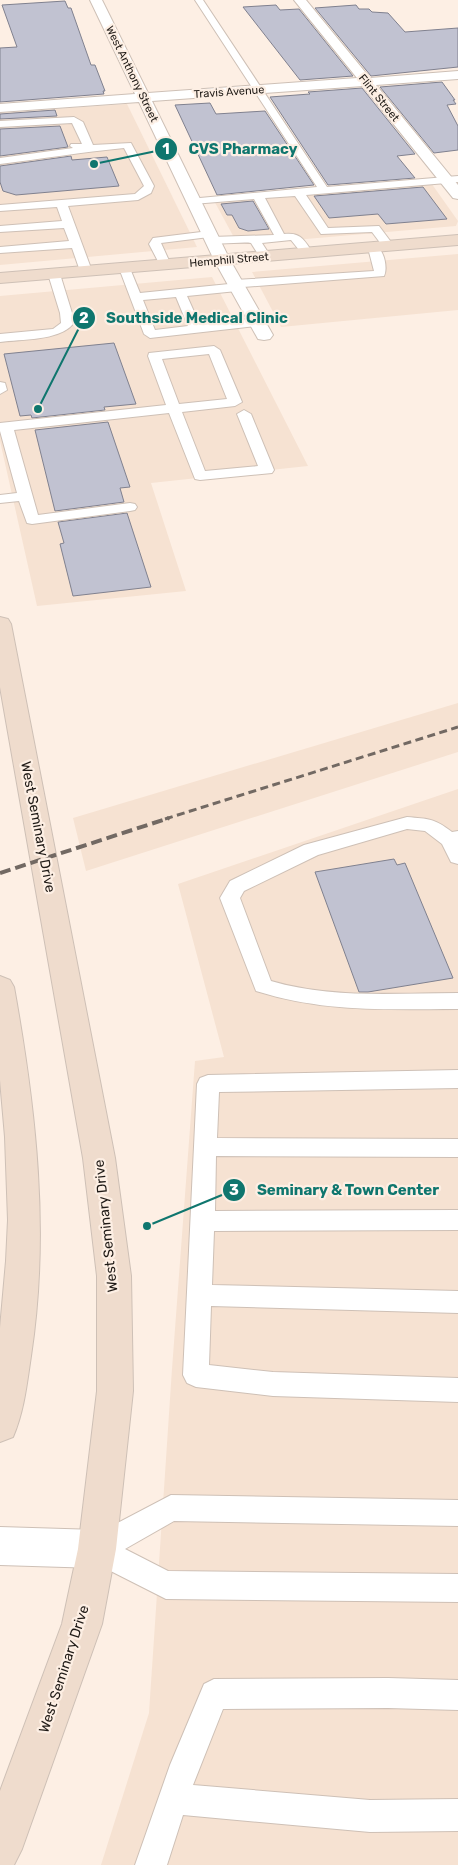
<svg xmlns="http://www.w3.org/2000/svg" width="458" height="1865" viewBox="0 0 458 1865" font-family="Rubik,sans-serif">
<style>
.built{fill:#f6e2d2}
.building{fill:#c1c2d1;stroke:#80818f}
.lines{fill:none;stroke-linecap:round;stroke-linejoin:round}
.lane-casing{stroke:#cec0b6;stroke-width:2}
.street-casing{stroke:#cec0b6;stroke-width:2}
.secondary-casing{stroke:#cec0b6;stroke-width:2}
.lane{fill:#fff;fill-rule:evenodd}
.street{fill:#fff;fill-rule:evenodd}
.secondary{fill:#efdccd;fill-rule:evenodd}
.rail-far1{stroke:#726963;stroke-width:3;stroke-dasharray:8 4.5;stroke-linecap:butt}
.rail{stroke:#726963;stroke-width:4;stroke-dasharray:11 5;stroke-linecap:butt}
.labels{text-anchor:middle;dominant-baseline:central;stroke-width:4.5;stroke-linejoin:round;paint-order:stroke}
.far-street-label{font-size:11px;fill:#1f1a16;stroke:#fdefe4}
.street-label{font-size:14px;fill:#1f1a16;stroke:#fdefe4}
.leader{fill:none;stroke:#0f766e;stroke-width:2}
.callout-dot{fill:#0f766e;stroke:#fdefe4;stroke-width:2}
.mark-label{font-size:15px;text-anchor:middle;font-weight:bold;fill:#fff}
.callout-label{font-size:15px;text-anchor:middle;font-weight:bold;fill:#0f766e;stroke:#fdefe4;stroke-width:4.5;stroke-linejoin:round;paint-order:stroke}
</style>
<rect width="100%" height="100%" fill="#fdefe4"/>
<!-- built -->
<g class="built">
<path d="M127 104 197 247 0 265V113Z"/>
<path d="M429 180 458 221 456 226 247 244 237 243 212 197Z"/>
<path d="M458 254V310L281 327 252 272Z"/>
<path d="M212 277 308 466 151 483 186 591 37 606 0 441V296Z"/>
<path d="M458 703V752L86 871 73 818Z"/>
<path d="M458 789V1865H101L149 1713 172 1369 195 1061 224 1057 178 884Z"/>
</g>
<!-- building -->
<g class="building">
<path d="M65 1 68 8H71L91 65H95L105 91H103L104 94 0 102V48L17 47 2 5Z"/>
<path d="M276 5 280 10 299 9 353 76 300 80 243 7Z"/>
<path d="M356 5 359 9H369L372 12 388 13 405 32 458 28V67L371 76 315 8Z"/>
<path d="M442 82 455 100H453L456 104 447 105 458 126V150L434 153 380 87Z"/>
<path d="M362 88 415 154 397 156 415 178 328 185 270 97 310 94 308 92Z"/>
<path d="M210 103 216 114 265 111 314 185 217 195 175 105Z"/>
<path d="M55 110 57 116 0 119V114Z"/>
<path d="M60 126 68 147 0 156V129Z"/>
<path d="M71 156 72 160 107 157 119 186 16 195 3 191 0 182V166Z"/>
<path d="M423 187 447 219 386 224 378 214 329 218 314 196Z"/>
<path d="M253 201 269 229 248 231 239 228 232 215H227L221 204Z"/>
<path d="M114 343 136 404 104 407 105 410 32 418 31 415 20 416 4 354Z"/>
<path d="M108 422 130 487 120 488 124 502 55 511 35 430Z"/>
<path d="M127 513 151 587 73 596 60 544 64 543 58 522Z"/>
<path d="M394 859 397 865 405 863 453 978 368 992H359L315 872Z"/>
</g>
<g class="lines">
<defs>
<g id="lane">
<path d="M195 0H203L327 187 458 176V182L306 195 328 228 379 226 394 246 392 248H384L372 232 321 234 295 196 265 198 284 234C301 232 304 240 313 253L311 255H303L291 240 262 243 271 257 265 260 261 259 251 243C240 241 213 247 206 240L209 237 161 243 171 265 165 269 161 267 149 244 153 238 209 231 215 234 212 237 274 235 254 199 193 204 189 203 188 201 189 199 317 187Z"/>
<path d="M74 117 83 122 93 145 131 143 154 186 151 193 138 200 68 206 92 271 86 275 80 271 72 248 0 253V247L69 241 64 228 0 232V226L62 221 57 207 0 211V205L135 194 144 186 124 148C82 152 41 159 0 164V158L73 148 70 146 71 144H82L72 123 0 127V121Z"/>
<path d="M374 245C384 248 388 268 384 276L243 287 237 291 187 296 200 325 257 318 263 322 257 326 150 338 144 334 119 268 125 264 129 266 140 293 229 284 235 280 374 271 368 248ZM176 297 188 326 155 330 143 300Z"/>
<path d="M54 270 60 274 72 313 73 324C59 341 21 339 0 342V334L53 329 61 323 60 313 48 274Z"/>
<path d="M214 346 220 350 242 402 235 406 182 412 205 471 258 466 237 414 244 410 251 414 274 470 272 473 200 480 195 479 169 413 14 430 38 515 130 503 135 504 137 507 135 510 130 511 32 524 27 523 19 501 0 503V495L17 493 0 431V423L166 405 148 356 149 353ZM209 354 227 399 179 404 162 359Z"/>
<path d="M0 382 5 383 7 390 0 394Z"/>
<path d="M407 817C429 819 434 818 452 832L458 831V864L451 862 442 844 425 831 407 829 318 855 244 891 240 898 271 981C332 999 396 993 458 993V1009C385 1009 327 1013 256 991L220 898 230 881 304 845Z"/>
<path d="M458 1070V1088L219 1092 217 1138 458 1139V1157L216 1156 215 1211 458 1210V1230L214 1231 212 1285 458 1291V1313L211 1306 209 1365 273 1372 458 1378V1402L273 1396 196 1387 187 1383 183 1375 197 1084 200 1078 208 1075Z"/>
<path d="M171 1495 458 1500V1526L174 1521 125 1549 168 1571 458 1574V1602L166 1599 87 1559 83 1549 87 1539Z"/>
<path d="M388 1678 458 1680V1710L388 1708 223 1709 193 1785 370 1800 458 1799V1831L370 1832 183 1815 167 1865H135L170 1765 204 1684 214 1679Z"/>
</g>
<g id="street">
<path d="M90 0H102L148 93 357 78 294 0H306L370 78 458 71V79L376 85 458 185V199L453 198 363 86 152 101 230 260 273 335 270 339 264 340 258 339 214 260 139 102 0 112V104L135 94Z"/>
<path d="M0 1527 97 1530 110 1536 116 1549 110 1562 97 1568 0 1565Z"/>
</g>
<g id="secondary">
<path d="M458 235V245L0 283V273Z"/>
<path d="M0 617 8 619 11 624 115 1158 131 1276 133 1391 116 1549 102 1624 22 1849 14 1865H0V1791L62 1624 78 1549 97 1391V1276L83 1158 0 687Z"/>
<path d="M0 976 10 980 14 987C36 1109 50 1232 31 1356 27 1383 24 1412 13 1437L0 1442V1328L6 1261 8 1220 5 1137 0 1080Z"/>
</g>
</defs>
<!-- lane casing -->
<use href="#lane" class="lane-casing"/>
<!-- street casing -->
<use href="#street" class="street-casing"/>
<!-- secondary casing -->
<use href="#secondary" class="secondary-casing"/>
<!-- lane -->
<use href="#lane" class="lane"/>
<!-- street -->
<use href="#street" class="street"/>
<!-- secondary -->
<use href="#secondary" class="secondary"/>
<!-- rail-far1 -->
<path class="rail-far1" d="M165 819 458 727"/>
<!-- rail -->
<path class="rail" d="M0 873 169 818"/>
</g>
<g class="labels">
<!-- far-street labels -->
<g class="far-street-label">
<text transform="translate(132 74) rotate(64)">West Anthony Street</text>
<text transform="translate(229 92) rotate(-4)">Travis Avenue</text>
<text transform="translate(379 98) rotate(51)">Flint Street</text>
<text transform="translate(229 260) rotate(-5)">Hemphill Street</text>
</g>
<!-- street labels -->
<g class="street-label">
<text transform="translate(38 827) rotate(79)">West Seminary Drive</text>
<text transform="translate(106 1226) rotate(-96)">West Seminary Drive</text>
<text transform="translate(64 1669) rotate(-72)">West Seminary Drive</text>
</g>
</g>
<!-- callouts -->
<path class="leader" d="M94 164L166 149M38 409L84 318M147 1226L234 1190"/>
<g class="callout-dot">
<circle cx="94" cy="164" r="5"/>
<circle cx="38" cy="409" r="5"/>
<circle cx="147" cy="1226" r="5"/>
<circle cx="166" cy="149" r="12"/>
<circle cx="84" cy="318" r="12"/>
<circle cx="234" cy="1190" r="12"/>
</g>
<g class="mark-label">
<text x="166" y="154">1</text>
<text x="84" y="323">2</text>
<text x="234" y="1195">3</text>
</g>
<g class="callout-label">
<text x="243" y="154">CVS Pharmacy</text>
<text x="197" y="323">Southside Medical Clinic</text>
<text x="348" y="1195">Seminary &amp; Town Center</text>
</g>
</svg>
